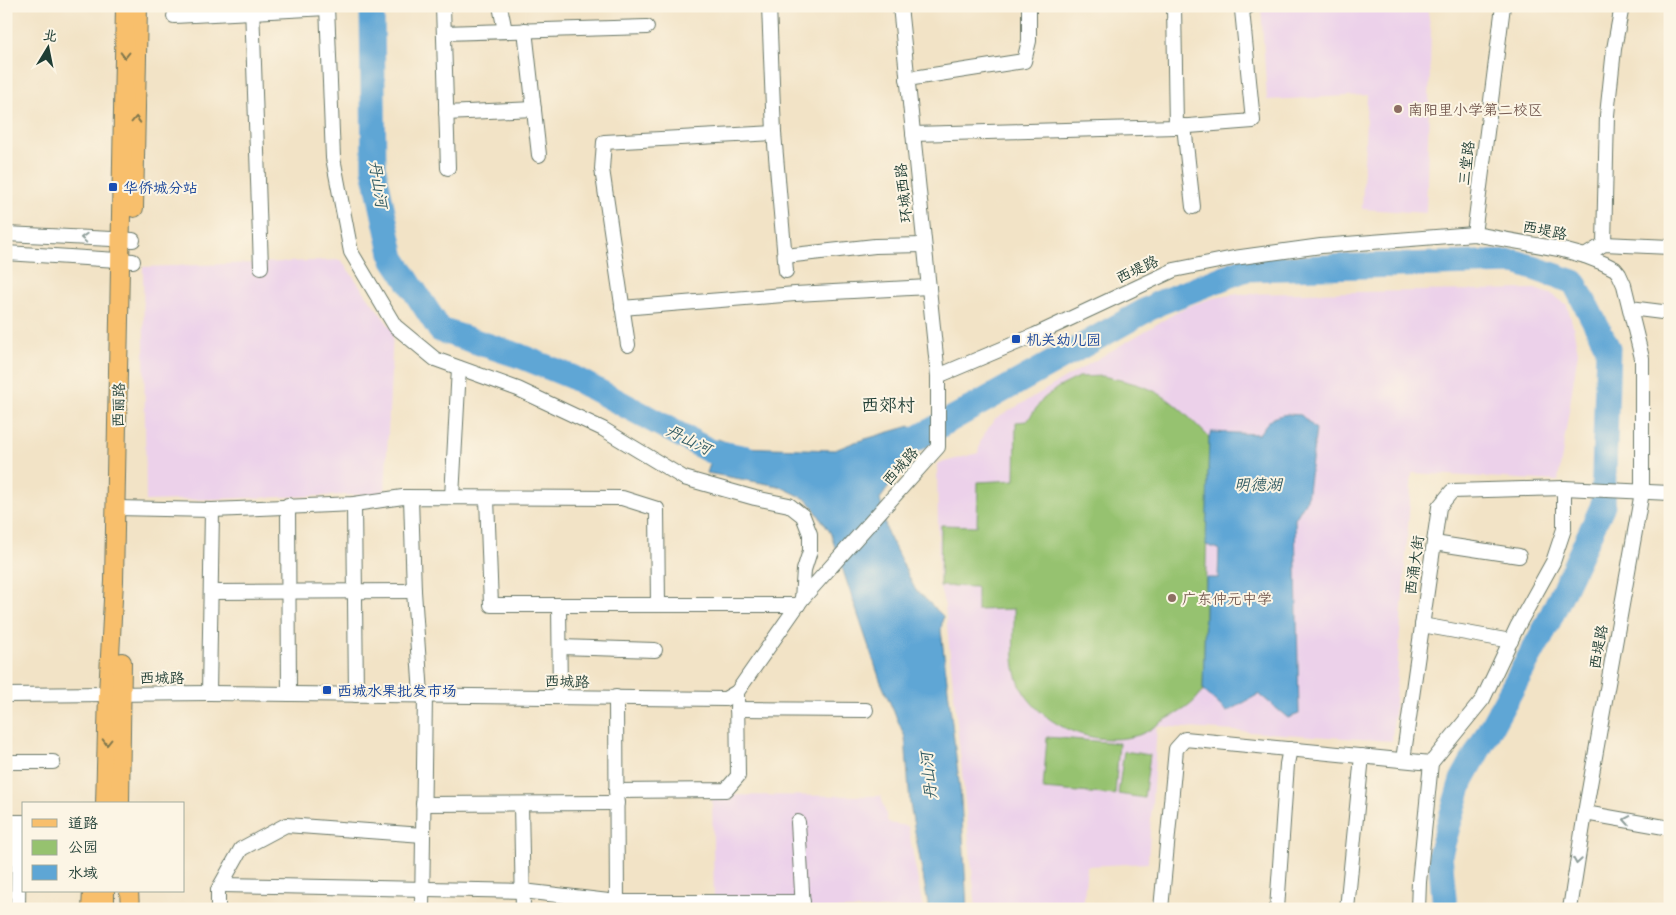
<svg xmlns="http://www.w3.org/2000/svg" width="1676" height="915" viewBox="0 0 1676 915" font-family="'Patrick Hand','LXGW WenKai TC',sans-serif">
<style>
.built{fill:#ecd1ea}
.green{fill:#96c26f;stroke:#5a8052}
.water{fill:#5ea6d5;stroke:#3e7284}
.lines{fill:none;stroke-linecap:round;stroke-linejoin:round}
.river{stroke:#5ea6d5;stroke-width:25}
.minor-casing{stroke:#697767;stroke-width:16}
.major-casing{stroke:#697767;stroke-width:20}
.minor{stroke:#fff;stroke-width:14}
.major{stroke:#f8bf6c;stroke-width:18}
.oneway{stroke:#81784d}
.oneway2{stroke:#8f9e9a}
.education-dot{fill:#8d6e63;stroke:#fcf5e5;stroke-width:2}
.transit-dot{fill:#1a4fb4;stroke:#fcf5e5;stroke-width:2}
.labels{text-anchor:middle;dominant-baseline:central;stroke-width:4;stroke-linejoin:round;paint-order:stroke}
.education-label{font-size:15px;fill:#785e54;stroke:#fcf5e5;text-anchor:start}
.street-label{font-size:15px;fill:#1f3d34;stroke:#fcf5e5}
.transit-label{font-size:15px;fill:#164399;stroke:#fcf5e5;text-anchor:start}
.water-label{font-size:16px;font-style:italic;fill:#325c64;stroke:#fcf5e5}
.quarter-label{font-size:18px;fill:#1f3d34;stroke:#fcf5e5}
</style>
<rect width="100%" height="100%" fill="#fcf5e5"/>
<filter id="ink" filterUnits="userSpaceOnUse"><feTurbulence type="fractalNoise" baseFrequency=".02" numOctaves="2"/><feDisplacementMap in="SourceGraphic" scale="10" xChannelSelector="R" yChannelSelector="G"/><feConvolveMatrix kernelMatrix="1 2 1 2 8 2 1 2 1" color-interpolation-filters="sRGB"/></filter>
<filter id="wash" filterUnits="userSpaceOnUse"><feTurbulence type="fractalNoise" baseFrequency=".0096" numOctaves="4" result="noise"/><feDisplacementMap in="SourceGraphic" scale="20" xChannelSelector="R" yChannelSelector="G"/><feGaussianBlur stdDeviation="1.12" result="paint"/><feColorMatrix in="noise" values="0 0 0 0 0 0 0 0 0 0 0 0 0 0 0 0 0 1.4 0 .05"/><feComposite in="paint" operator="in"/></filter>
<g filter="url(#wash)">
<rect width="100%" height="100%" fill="#f2e3c6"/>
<!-- built -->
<g class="built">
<path d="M1261 6H1427L1431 31 1426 213 1362 209 1367 95 1267 100Z"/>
<path d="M341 260 393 331 385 494 146 501 143 267Z"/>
<path d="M1535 289 1553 295 1567 305 1573 326 1578 352 1558 481 1412 473 1392 741 1157 726 1148 863 1087 866 1083 909H976L945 606 939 586 937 464 978 453 981 439 994 420 1184 308 1209 299 1237 294Z"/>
<path d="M712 795 881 796 888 823 908 826 923 909H796L714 900Z"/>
</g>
<!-- green -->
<g class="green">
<path d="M1103 376C1119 380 1137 383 1152 390 1174 400 1191 420 1209 437L1203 690C1193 706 1182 711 1165 720 1156 725 1146 734 1135 736 1094 747 1045 727 1023 691 1009 667 1015 635 1014 609L977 610V587L940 586 941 525 977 526 978 482 1015 480 1016 422 1027 421 1043 399 1057 388 1079 377Z"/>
<path d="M1047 737 1119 743 1115 795 1043 789Z"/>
<path d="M1124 751 1150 755 1144 798 1118 794Z"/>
</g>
<!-- water -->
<g class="water">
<path d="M1288 414 1301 415 1316 429 1307 499 1295 519 1299 714 1288 718 1259 694 1227 712 1203 690 1206 578H1218L1219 549 1206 545 1209 437 1211 432 1259 434C1269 420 1270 417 1288 414Z"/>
<path d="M910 426 925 446 910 457 880 499 887 532 915 589 943 616 941 630 961 799 967 909H929L910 804 905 737 880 680 830 532 808 500 779 486 707 473 718 439 739 447 835 450 855 442Z"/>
</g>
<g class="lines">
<!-- river -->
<g class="river">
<path d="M372 6 374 169 393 258 440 330 520 356 572 377 710 451 747 458"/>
<path d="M889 454 1159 303 1246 269 1516 262 1574 282 1608 348 1603 505 1547 625 1462 780 1440 854 1445 909"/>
</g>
</g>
</g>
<g filter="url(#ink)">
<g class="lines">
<defs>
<g id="minor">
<path d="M252 6 261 267"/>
<path d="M327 6 333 158 351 252 395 326 435 359 518 389 603 429 684 478 755 498 789 505 803 516 810 534V551L804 570 802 599"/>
<path d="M443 6 448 168"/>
<path d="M500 6 505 31"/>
<path d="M769 6 774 133 786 271"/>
<path d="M1174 6 1176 127"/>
<path d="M174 16 327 8"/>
<path d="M525 30 539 155"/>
<path d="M444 33 647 27"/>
<path d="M907 79 1024 61 1029 41V6"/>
<path d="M446 113 534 109"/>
<path d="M1184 126 1193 207"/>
<path d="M913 134 1176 127 1253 121 1242 10 1249 6"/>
<path d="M6 234 133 240"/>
<path d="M1474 234 1503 6"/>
<path d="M1604 244 1607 115 1614 49 1622 6"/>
<path d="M6 253 133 261"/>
<path d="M785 256 875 246 924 245"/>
<path d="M1585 256 1604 244 1670 247"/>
<path d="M622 308 795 294 929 287"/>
<path d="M1630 308 1670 313"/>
<path d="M628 345 602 169 604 142 774 133"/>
<path d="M938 376 1035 335 1174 270 1234 258 1321 246 1474 234 1559 249 1585 256 1603 263 1615 269 1619 274 1624 285 1642 358V492L1585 813 1570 909"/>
<path d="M452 497 459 368"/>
<path d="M411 498 414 591 421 695"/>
<path d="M487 498 491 605H798"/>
<path d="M354 504 356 695"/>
<path d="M288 505 289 694"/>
<path d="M116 508 212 510 209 693"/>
<path d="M212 510 354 504 403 497 622 498 657 509 658 605"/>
<path d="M1434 543 1519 556"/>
<path d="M211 592 414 591"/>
<path d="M559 605 560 697"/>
<path d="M1422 625 1511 641"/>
<path d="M560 647 655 650"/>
<path d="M6 695 209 693 725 699 737 692 802 599 938 447V376L900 6"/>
<path d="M616 697 617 909"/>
<path d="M737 709 866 710"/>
<path d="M1403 760 1439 507 1452 491 1564 488 1670 493"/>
<path d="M6 762H53"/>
<path d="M616 791 726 790 738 776 737 692"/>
<path d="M423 804 617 803"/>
<path d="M521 804 523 909"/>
<path d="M1585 813 1670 828"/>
<path d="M6 822H24"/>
<path d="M798 822 803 909"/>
<path d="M221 885 523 891 617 902H803"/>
<path d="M18 909 19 822"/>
<path d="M218 909V890L241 849 286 825 423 835"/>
<path d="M422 909 425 695"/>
<path d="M1161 909 1176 749 1185 739 1431 763"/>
<path d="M1277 909 1287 764 1290 749"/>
<path d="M1347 909 1362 756"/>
<path d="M1418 909 1419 882 1431 763 1483 699 1517 627 1553 562 1564 529V488"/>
</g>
<g id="major">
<path d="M134 208 138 6"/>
<path d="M105 804 108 693 114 581 125 6"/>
<path d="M120 804 122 662"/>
<path d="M129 891 130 909"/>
<path d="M91 909 92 891"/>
<path d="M105 909V891"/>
</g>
</defs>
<!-- minor casing -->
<use href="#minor" class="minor-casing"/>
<!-- major casing -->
<use href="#major" class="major-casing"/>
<!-- minor -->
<use href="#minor" class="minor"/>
<!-- major -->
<use href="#major" class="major"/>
</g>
<!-- one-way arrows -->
<defs><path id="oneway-chevron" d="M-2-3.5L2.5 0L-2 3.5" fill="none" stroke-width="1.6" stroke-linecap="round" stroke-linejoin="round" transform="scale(1.25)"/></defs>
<g class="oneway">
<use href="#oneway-chevron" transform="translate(125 55) rotate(91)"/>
<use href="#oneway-chevron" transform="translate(136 120) rotate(-88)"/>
<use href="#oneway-chevron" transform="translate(107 742) rotate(91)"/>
</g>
<g class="oneway2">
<use href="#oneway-chevron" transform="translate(84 238) rotate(-177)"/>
<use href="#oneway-chevron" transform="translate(1627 820) rotate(-170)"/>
<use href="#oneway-chevron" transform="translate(1577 861) rotate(99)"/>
</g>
</g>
<!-- markers -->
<g class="education-dot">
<circle cx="1398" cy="109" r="5"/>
<circle cx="1172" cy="598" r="5"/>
</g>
<g class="transit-dot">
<rect x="108" y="182" width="10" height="10" rx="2.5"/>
<rect x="1011" y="334" width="10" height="10" rx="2.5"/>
<rect x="322" y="685" width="10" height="10" rx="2.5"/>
</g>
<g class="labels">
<!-- education labels -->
<g class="education-label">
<text x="1408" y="109">南阳里小学第二校区</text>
<text x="1182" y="598">广东仲元中学</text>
</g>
<!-- street labels -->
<g class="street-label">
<text transform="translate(1466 163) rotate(-83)">三堂路</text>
<text transform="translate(903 193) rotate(-96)">环城西路</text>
<text transform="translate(1545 230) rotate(11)">西堤路</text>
<text transform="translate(1137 269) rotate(-25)">西堤路</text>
<text transform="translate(118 405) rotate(-89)">西丽路</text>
<text transform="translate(900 466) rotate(-48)">西城路</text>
<text transform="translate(1414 565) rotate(-82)">西涌大街</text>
<text transform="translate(1598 647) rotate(-80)">西堤路</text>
<text x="162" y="677">西城路</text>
<text transform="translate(567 681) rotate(1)">西城路</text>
</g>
<!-- transit labels -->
<g class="transit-label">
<text x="123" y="187">华侨城分站</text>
<text x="1026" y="339">机关幼儿园</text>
<text x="337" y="690">西城水果批发市场</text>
</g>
<!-- water labels -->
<g class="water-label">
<text transform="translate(379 184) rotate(81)">丹山河</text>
<text transform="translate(689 439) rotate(26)">丹山河</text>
<text x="1258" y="484">明德湖</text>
<text transform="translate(928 776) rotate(-96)">丹山河</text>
</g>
<!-- quarter labels -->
<g class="quarter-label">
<text x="888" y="404">西郊村</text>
</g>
</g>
<!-- margin -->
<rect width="1676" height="915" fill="none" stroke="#fcf5e5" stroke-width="25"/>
<!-- legend -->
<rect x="22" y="802" width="162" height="90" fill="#fcf5e5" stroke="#a4ab9e"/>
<rect x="32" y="819" width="25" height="8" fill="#f8bf6c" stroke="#a4ab9e"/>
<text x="68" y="828" font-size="15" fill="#1f3d34">道路</text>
<rect x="32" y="840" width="25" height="15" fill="#96c26f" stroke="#a4ab9e"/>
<text x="68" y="852" font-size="15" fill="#1f3d34">公园</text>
<rect x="32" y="865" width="25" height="15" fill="#5ea6d5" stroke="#a4ab9e"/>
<text x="68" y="878" font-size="15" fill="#1f3d34">水域</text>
<!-- north arrow -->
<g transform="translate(48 48) rotate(10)" stroke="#fcf5e5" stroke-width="4" paint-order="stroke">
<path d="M0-4L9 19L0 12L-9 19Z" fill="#1f3d34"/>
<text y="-8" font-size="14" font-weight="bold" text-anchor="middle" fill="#1f3d34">北</text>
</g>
</svg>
